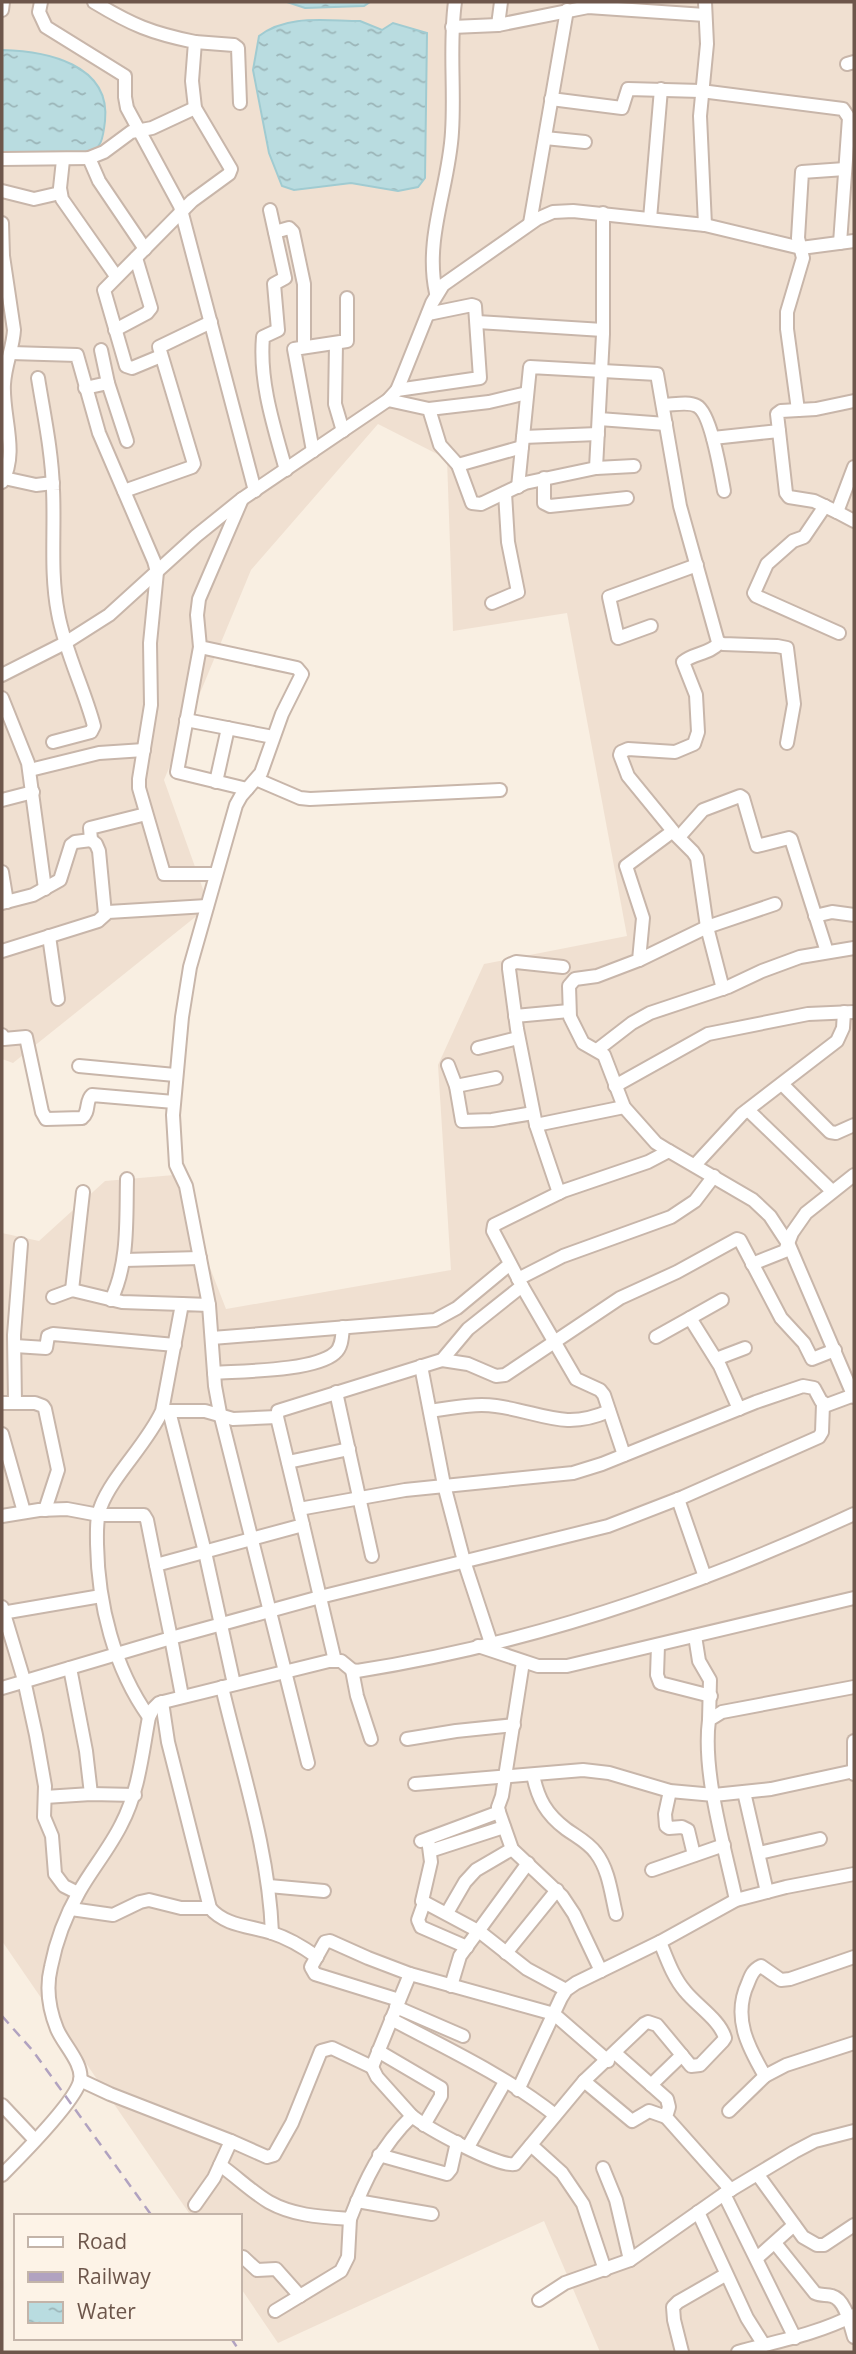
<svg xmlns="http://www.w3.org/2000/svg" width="856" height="2354" viewBox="0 0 856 2354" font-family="'Open Sans',sans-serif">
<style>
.residential{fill:#f0e0d1}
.water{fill:url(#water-ripples);stroke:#a0cbd1;stroke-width:2}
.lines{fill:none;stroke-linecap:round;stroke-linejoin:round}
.minor-casing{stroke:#c8b6aa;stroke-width:16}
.minor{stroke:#fff;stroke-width:12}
.rail{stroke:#b1a2c0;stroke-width:2.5;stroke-dasharray:10 7;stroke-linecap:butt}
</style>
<defs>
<pattern id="water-ripples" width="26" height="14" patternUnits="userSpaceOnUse" patternTransform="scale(1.75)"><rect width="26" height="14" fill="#b9dce0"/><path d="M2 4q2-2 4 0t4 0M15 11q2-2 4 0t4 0" fill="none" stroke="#9bb5b8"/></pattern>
</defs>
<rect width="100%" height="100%" fill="#f9efe2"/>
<!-- residential -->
<path class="residential" d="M2 2H854V2352H600L544 2221 278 2343 240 2287V2216H191L2 1941V1233L39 1241 105 1181 174 1175 226 1309 451 1270 438 1065 484 964 627 936 567 613 453 631 447 459 378 424 251 570 164 780 209 906 13 1063 2 1059Z"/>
<!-- water -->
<g class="water">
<path d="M287 2H370L364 6 305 8Z"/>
<path d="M360 21 382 30 393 23 427 33 425 178 418 187 398 191 351 183 294 190 282 186 269 153 253 70 259 36C287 14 326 21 360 21Z"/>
<path d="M2 50C46 51 111 64 105 121 103 139 102 148 85 157L2 156Z"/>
</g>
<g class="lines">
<defs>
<g id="minor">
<path d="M41 2 39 12 46 27 125 76V97L127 108 180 206 255 491"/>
<path d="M94 2C132 25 151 33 195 42L192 81 195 108 231 169 229 174 192 201 104 290 126 366 132 368 161 356"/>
<path d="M2 10 3 2"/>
<path d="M498 25 501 2"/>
<path d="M452 27 498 25 588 7 705 15"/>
<path d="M195 42 234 45 238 48 240 103"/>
<path d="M847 64 854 62"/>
<path d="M551 99 622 108 628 89 701 91 843 109 849 118 840 243"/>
<path d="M545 138 585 142"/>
<path d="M89 158 99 181 145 249"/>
<path d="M2 159 89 158 104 152 131 132 152 128 195 108"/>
<path d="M63 160 60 188 62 199 116 276"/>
<path d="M2 191 34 199 60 193"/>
<path d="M270 210 285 278 274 284 278 330 263 337C259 382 274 427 286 470"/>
<path d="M650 219 661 89"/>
<path d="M2 223 3 256 14 330C13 348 5 365 4 384 2 416 19 452 2 482"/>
<path d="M530 223 567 10"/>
<path d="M705 225 801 248 854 241"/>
<path d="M275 232 289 228 293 232 304 284V347"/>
<path d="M436 293C424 238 449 187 452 132 455 88 449 45 455 2"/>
<path d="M477 322 603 330"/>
<path d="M115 330 147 313 151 308 136 258"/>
<path d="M336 344 335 404 343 431"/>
<path d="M101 350 108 383"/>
<path d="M11 353 77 355 99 433 154 561 157 572 150 643 151 705 139 779V788L164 874H216"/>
<path d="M38 378C44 415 52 452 53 490 55 531 50 572 58 613 65 652 84 688 94 726L91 732 53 742"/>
<path d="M85 388 108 383 127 441"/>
<path d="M397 390 480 378 475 306 472 305 428 314"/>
<path d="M388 400 429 409 440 445 458 465 472 503 481 504 525 483 596 468 603 334V213"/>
<path d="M663 405C673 405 688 401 697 406 711 413 721 475 724 491"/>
<path d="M429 409 489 402 527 393"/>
<path d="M798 410 787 329V312L803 258 798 238 802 172 845 169"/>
<path d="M599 419 666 424"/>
<path d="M779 431 786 493 789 497 814 501 837 512 854 467"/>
<path d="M523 437 598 434"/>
<path d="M713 438 779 431 777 414 781 411 816 409 854 401"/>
<path d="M313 451 294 349 347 341V298"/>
<path d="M458 465 522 447"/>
<path d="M596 468 634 466"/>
<path d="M4 478 36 485 53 483"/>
<path d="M544 478V503L550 506 627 498"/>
<path d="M518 487 530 367 657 374 680 506 718 642 723 644 777 646 787 648 794 704 787 743"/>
<path d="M124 491 192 467 194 464 159 347 211 322"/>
<path d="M825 506 804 537 793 541 767 564 754 593 756 596 839 633"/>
<path d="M837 512 854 521"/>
<path d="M492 603 518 592 508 542 505 493"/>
<path d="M651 626 618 638 609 597 697 565"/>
<path d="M200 647 177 772 247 789"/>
<path d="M2 675 65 643 109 615 196 536 242 499 388 400 397 390 402 378 432 303 443 285 537 219 553 212 573 211 705 225 700 116 707 44 705 2"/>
<path d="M2 698 28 763 45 889"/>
<path d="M186 720 273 737"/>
<path d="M30 770 99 753 144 750"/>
<path d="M258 780 300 798 310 799 500 790"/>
<path d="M216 782 228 728"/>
<path d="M2 800 33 792"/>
<path d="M674 833 693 852 697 858 707 927 723 989"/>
<path d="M679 837 703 810 740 796 743 798 757 846 789 838 791 839 827 952"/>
<path d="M91 840 96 844 99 851 105 914"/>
<path d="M2 872 7 902"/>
<path d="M2 903 33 895 60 880 71 845 75 842 91 840 90 828 146 814"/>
<path d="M815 916 832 912 854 915"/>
<path d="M49 936 58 999"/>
<path d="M2 951 98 921 108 912 207 906"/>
<path d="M639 960 707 927 775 904"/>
<path d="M515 1016 569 1011"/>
<path d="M2 1035 4 1039 26 1037 42 1112 46 1119 82 1118C90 1112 85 1101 92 1095L174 1102"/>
<path d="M478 1048 518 1038"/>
<path d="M597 1050 632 1023 650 1013 728 987 762 971 800 957 854 948"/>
<path d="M448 1065 456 1086 462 1121 492 1120 533 1113"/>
<path d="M79 1066 175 1075"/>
<path d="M782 1084 830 1132 836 1133 854 1125"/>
<path d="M456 1086 496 1078"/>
<path d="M615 1086 708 1034 808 1014 854 1012"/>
<path d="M748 1110 832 1191"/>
<path d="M536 1125 624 1107"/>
<path d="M669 1151 656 1143 624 1107 604 1055 583 1043 570 1017 569 986 575 979 597 976 639 960 643 918 626 866 673 831 628 776 620 755 621 752 628 749 675 752 694 744 698 732 696 695 683 662C693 653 710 654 719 643"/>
<path d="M695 1165 742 1114 837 1041 843 1028 844 1012"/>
<path d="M559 1193 536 1125 517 1029 509 969V965L516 962 563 967"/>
<path d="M124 1260 200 1258"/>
<path d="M752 1264 785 1251 792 1233 806 1213 854 1175"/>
<path d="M518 1279 563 1256 671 1217 695 1201 714 1176"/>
<path d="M522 1286 576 1379 600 1390 604 1395 624 1455"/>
<path d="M72 1290 83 1192"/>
<path d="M53 1297 72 1290 122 1302 182 1304"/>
<path d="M111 1300C129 1263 126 1219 127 1179"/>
<path d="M209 1305 215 1386 220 1413 308 1763"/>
<path d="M690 1318 722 1300"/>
<path d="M656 1337 690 1318 720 1366 739 1409"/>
<path d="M212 1338 435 1320 457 1308 510 1264"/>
<path d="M15 1346 46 1348 48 1336 53 1334 175 1345"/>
<path d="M716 1359 745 1348"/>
<path d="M442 1360 468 1364 496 1376 505 1375 620 1298 677 1272 737 1239 740 1240 781 1318 804 1343 812 1359 835 1350"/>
<path d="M421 1366 444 1485 464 1561 491 1643"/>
<path d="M214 1373C242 1371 315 1371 335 1353 342 1347 342 1337 343 1327"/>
<path d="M336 1392 372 1556"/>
<path d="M2 1403H35L43 1406 45 1409 58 1470 45 1510"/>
<path d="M15 1403 14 1335 21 1244"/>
<path d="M163 1411H205L233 1419 277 1417"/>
<path d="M169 1411 205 1552 234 1684"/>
<path d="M430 1411C451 1408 474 1403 496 1406 541 1412 564 1431 609 1411"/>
<path d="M2 1434 24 1512"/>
<path d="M288 1462 349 1449"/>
<path d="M678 1499 705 1577"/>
<path d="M299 1509 405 1490 573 1473 602 1464 756 1402 803 1386 814 1388 821 1401 827 1405 854 1395"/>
<path d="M2 1516 39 1510 67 1509 99 1515H144L147 1520 156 1565"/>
<path d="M303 1525 335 1661"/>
<path d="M2 1607 24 1680 36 1735 45 1786 44 1817 52 1836 55 1874 64 1886 78 1893"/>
<path d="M2 1613 101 1596"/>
<path d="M695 1636 699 1661 710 1680 709 1720"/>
<path d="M658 1645 657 1675 660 1683 711 1696"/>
<path d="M478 1646 538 1666H567L854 1598"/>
<path d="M523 1662 502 1796 498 1807 499 1812 512 1849 562 1896 574 1914 601 1971"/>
<path d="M70 1668 86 1751 91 1794"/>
<path d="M352 1670 357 1696 371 1739"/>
<path d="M222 1687C241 1768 269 1850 272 1933"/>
<path d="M2 1688 171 1638 156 1565 303 1525 277 1417 278 1411 442 1360 468 1329 522 1286 493 1231 494 1225 563 1191 648 1162 669 1151 753 1200 770 1216 789 1245 854 1397"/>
<path d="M182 1696 171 1638 320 1597 608 1526 683 1497 819 1437 822 1432 823 1404"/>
<path d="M162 1702 168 1742 210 1908C225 1926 251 1926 272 1933 288 1938 303 1947 317 1957"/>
<path d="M149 1717C114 1668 98 1604 97 1544 97 1532 96 1518 101 1506 113 1475 147 1444 162 1411L182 1304 209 1305 186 1186 176 1165 173 1115 182 1017 190 967 236 805 241 796 261 773 282 714 302 674 297 668 200 647 197 615 199 599 242 499"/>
<path d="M407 1739 456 1731 514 1725"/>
<path d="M854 1741V1774"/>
<path d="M533 1775C538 1799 546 1814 566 1829 577 1837 588 1842 596 1853 609 1870 611 1893 616 1914"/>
<path d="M415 1784 583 1770 609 1773 670 1791 714 1795 771 1789 854 1771"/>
<path d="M670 1791 665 1814 666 1826 669 1828 682 1827 688 1830 694 1855"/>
<path d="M744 1792 767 1892"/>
<path d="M45 1797 91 1794 135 1795"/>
<path d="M428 1839 431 1862 422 1901 480 1932 527 1969 566 1990"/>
<path d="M421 1841 499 1812"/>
<path d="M430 1851 504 1827"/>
<path d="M759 1853 820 1839"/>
<path d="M652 1870 724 1845"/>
<path d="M269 1886 324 1891"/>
<path d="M736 1900C725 1848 702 1773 709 1720L722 1712 854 1687"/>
<path d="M424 1903 418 1920 421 1927 467 1947"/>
<path d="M71 1909 113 1915 140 1902 149 1900 181 1908H210"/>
<path d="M447 1913 465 1882 476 1870 512 1849"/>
<path d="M506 1953 557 1890"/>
<path d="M451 1986 460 1956 528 1863"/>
<path d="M399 2000 315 1974 311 1967 325 1942 330 1941 368 1958 410 1974"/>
<path d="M396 2007 463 2036"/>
<path d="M391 2019C446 2048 506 2076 555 2115"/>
<path d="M378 2051 441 2088V2096L424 2125"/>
<path d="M615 2053 667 2099 669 2107 666 2117 731 2190"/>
<path d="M372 2067 377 2077 412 2116"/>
<path d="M765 2076C748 2047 732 2017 748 1983 751 1975 753 1970 761 1966L781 1980 790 1979 854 1957"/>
<path d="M80 2080 110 2094 231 2141"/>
<path d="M584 2081 632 2121 649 2111 666 2117"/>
<path d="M651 2085 682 2055"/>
<path d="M518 2090 561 1998 566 1990 576 1983 660 1942 736 1900 786 1887 854 1874"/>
<path d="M2 2105 35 2140"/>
<path d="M729 2111 765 2076 786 2065 854 2043"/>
<path d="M531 2145 562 2173 583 2204 605 2270"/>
<path d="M468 2147 505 2082"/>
<path d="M379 2155 447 2174 451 2169 457 2142"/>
<path d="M220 2165C237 2177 252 2192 269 2202 294 2216 322 2217 350 2219 365 2180 381 2146 412 2116 427 2128 499 2168 515 2164L584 2081 644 2024 648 2022 657 2025 691 2066 700 2065 723 2041 725 2038C720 2020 697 2006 685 1991 673 1977 667 1959 660 1942"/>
<path d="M603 2168 616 2200 630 2260"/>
<path d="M2 2175C19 2158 74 2103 80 2081 84 2064 63 2044 57 2029 49 2009 46 1987 51 1967 56 1941 66 1915 79 1892 92 1869 109 1849 121 1825 139 1791 142 1754 149 1717L153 1709 159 1703 329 1661H341L352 1670 357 1671C529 1644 697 1587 854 1514"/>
<path d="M758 2175 803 2237 817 2245H824L854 2225"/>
<path d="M724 2194 795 2338"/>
<path d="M357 2201 432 2214"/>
<path d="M195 2205 214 2178 231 2141 267 2157 274 2155 292 2123 321 2051 332 2048 372 2067 410 1974 554 2014 608 2061"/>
<path d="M698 2212 747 2318 764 2345"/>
<path d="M775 2243 815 2293C821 2296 826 2294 832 2296 846 2300 850 2325 854 2337"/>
<path d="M243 2257 257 2270 276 2269 300 2296"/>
<path d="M757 2258 794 2225"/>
<path d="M539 2300 565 2283 630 2260 724 2194 794 2152 815 2141 854 2131"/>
<path d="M275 2311 341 2271 348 2257 350 2219"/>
<path d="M682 2352 674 2320 673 2307 678 2302 725 2275"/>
<path d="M738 2352C778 2341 817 2334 854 2315"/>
</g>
</defs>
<!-- minor casing -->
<use href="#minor" class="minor-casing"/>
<!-- minor -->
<use href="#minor" class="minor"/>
<!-- rail -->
<g class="rail">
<path d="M2 2016 33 2051 152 2216"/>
<path d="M231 2338 240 2352"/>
</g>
</g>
<!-- border -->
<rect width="856" height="2354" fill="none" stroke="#6d564b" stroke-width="7"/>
<!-- legend -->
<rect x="14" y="2214" width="228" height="126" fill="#fdf3e7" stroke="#c3b4a9" stroke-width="2"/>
<rect x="28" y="2237" width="35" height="10" fill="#ffffff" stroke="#c3b4a9" stroke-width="2"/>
<text x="77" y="2249" font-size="21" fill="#6d564b">Road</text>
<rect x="28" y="2272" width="35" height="10" fill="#b1a2c0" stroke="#c3b4a9" stroke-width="2"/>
<text x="77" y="2284" font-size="21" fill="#6d564b">Railway</text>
<rect x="28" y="2302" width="35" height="21" fill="url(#water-ripples)" stroke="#c3b4a9" stroke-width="2"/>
<text x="77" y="2319" font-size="21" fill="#6d564b">Water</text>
</svg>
